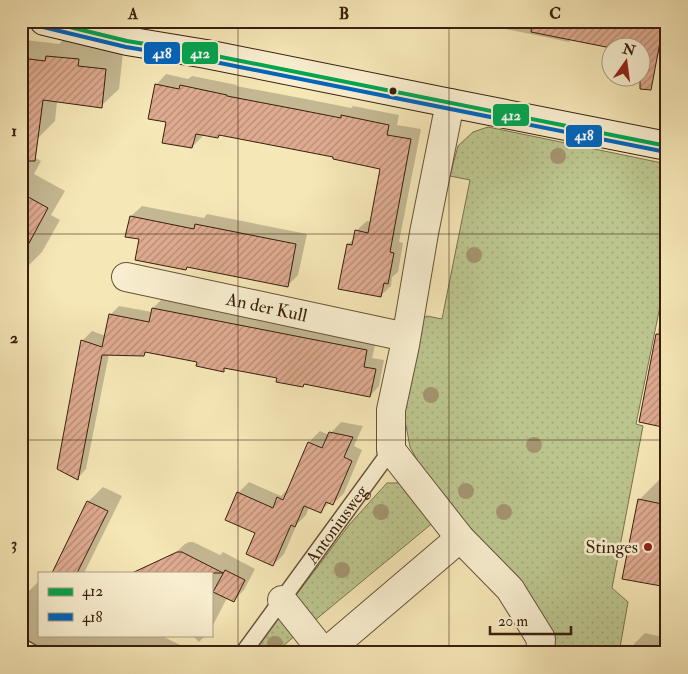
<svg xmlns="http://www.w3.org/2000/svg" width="688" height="674" viewBox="0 0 688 674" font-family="'IM FELL Double Pica',serif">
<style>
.grass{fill:url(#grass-dots);stroke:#7b724e}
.shadow{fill:#0003}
.building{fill:url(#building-hatch);stroke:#3a1f0e}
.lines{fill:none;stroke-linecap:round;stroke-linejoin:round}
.lane-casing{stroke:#695138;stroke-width:18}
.street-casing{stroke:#695138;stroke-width:30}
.secondary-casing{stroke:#3a1f0e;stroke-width:30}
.lane{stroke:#f9efd0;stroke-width:15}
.street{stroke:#f9efd0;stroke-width:28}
.secondary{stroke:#f9efd0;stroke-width:28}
.bus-1-casing{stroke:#f9efd0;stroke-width:8}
.bus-2-casing{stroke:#f9efd0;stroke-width:8}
.bus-1{stroke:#00a651;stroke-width:4}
.bus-2{stroke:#0065bd;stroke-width:4}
.tree{fill:#a4946f}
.grid{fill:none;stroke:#3a1f0e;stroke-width:1;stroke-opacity:0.55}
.bus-dot{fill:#3a1f0e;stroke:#f9efd0;stroke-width:2}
.poi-dot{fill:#8f2418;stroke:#f9efd0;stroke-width:2}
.labels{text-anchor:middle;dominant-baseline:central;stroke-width:5;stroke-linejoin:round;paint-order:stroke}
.street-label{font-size:18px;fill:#3a1f0e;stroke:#f9efd0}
.poi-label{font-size:18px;fill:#3a1f0e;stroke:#f9efd0;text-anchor:end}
.line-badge{stroke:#f9efd0;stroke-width:2}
.badge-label{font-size:14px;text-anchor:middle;font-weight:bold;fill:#fff}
.neatline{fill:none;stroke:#3a1f0e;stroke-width:2}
.grid-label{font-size:16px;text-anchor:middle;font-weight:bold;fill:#3a1f0e}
</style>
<defs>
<pattern id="grass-dots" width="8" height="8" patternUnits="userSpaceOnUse" patternTransform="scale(1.25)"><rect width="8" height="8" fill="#bcc58e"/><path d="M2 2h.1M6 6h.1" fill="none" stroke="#a2a979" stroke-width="1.8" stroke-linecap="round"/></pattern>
<pattern id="building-hatch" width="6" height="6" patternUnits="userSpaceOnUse" patternTransform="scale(1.25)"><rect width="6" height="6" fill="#dfab90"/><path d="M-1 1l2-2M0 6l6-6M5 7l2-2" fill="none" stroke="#b68b74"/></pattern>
</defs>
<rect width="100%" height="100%" fill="#f6e7b7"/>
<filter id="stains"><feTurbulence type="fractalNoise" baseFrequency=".004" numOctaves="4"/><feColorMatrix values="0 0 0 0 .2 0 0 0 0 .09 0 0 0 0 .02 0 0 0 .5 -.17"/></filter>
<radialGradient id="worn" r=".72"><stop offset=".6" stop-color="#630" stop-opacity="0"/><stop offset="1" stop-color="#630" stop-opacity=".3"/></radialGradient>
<!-- grass -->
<g class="grass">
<path d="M488 127 667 164V272L636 424 643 426 612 588 628 602 619 653H550L553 639 546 620 422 469 410 447 404 415 422 319 427 316 442 319 470 180 450 176 458 146 473 132Z"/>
<path d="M387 483H401L435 521 308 626 291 602 349 525Z"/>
<path d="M280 612 298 633 275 653H249Z"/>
</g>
<!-- shadow -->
<g class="shadow">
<path d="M506 21H667V46L657 56 640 48 572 38 569 42 505 29Z"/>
<path d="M64 39 96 42 95 48 123 52 119 89 101 106 57 101 55 121 38 138 21 136V44L25 40 59 44Z"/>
<path d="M166 74 188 79 192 76 237 85 236 86 306 99 351 108 353 106 399 115 397 125 421 129 399 242 403 243 398 272 392 277 391 286 380 296 348 244 355 238 356 231 367 221 371 222 382 168 335 156 221 134 218 137 203 134 202 137 192 147 168 121 156 85Z"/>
<path d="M21 150 41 161 34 174 65 191 51 215 60 220 42 252 25 269 21 267Z"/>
<path d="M142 206 204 218 207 214 307 234 298 275 287 286 188 266 186 269 140 238 131 216Z"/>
<path d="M667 285V426L640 421Z"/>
<path d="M162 299 376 341 372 358 384 360 379 386 370 396 306 383 303 386 278 377 227 367 223 370 198 361 147 351 144 355 109 354 86 469 77 479 82 341 92 331 106 336 110 315 119 306 152 312 153 308Z"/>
<path d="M341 422 363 426 354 446 362 450 344 493 333 504 330 502 321 511 309 507 306 515 297 524 284 554 273 565 238 493 249 482 281 496 290 487 309 442 320 431 329 435Z"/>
<path d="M21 450 25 452 21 458Z"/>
<path d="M661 478 667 479V586L639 500Z"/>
<path d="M103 487 122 496 84 573H53L88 502Z"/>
<path d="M189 542H193L220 555 223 552 255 569 244 590 233 601 227 598 211 629V573L173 555 185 544Z"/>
<path d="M39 581V635H160L196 653H21V644L28 637 22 636 23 633 21 632V604L27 593Z"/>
<path d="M645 633 667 638V653H632L634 644Z"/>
<path d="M192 635H206L199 642Z"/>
</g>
<!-- building -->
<g class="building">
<path d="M532 21H664L651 90 640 89V48H611L531 32Z"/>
<path d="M46 56 79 59 78 66 106 69 102 108 43 100 35 161H21V58L45 61Z"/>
<path d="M155 84 179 89 180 85 227 95V96L295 109 341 118V115L389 125 387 135 411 139 390 252 394 253 388 284 384 283 381 297 338 289 347 244 352 245 355 230 368 233 380 169 333 159V157L219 135 218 138 196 134 192 148 162 143 166 122 148 119Z"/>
<path d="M21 193 48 208 21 258Z"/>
<path d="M130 216 194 229 195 224 296 244 288 287 187 267 186 270 135 260 139 239 125 237Z"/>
<path d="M152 308 367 350 364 367 376 369 370 397 304 384 303 387 276 382 277 378 224 368V372L196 366 197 362 145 352 144 356 102 355 78 480 57 469 81 340 102 347 109 314 149 322Z"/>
<path d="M656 334 667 335V428L639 422Z"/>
<path d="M329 432 353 437 344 457 352 461 333 505 326 502 321 513 304 506 295 527 291 525 273 566 246 554 255 533 225 520 237 492 273 508 277 497 283 500 308 442 322 448Z"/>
<path d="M638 499 667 505V587L622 579Z"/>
<path d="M87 501 108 511 77 573H52Z"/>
<path d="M177 552H182L223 573H132Z"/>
<path d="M225 570 245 580 234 602 213 592Z"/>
</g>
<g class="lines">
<defs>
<g id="lane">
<path d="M21 646 33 653"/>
<path id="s1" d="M243 653 391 450"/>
</g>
<g id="street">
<path d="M450 103 424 233 405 345 391 410V450L460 538 510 589 541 639 540 653"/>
<path id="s2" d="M126 277 406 337"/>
<path d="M282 600 324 653"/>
<path d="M325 653 460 538"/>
</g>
<path id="secondary" d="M44 21 127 41 206 54 450 103 667 146"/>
</defs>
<!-- lane casing -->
<use href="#lane" class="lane-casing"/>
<!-- street casing -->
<use href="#street" class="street-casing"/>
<!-- secondary casing -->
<use href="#secondary" class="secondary-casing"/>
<!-- lane -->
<use href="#lane" class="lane"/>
<!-- street -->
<use href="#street" class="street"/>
<!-- secondary -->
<use href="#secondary" class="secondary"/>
<defs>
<path id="bus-1" d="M45 21 127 41 206 54 667 146"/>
<path id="bus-2" d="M43 27 126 47 205 60 666 152"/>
</defs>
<!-- bus-1 casing -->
<use href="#bus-1" class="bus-1-casing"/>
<!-- bus-2 casing -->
<use href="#bus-2" class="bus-2-casing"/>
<!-- bus-1 -->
<use href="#bus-1" class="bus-1"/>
<!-- bus-2 -->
<use href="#bus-2" class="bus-2"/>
</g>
<!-- trees -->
<g class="tree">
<circle cx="558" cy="156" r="8"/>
<circle cx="474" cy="255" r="8"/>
<circle cx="431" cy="395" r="8"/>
<circle cx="534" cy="445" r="8"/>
<circle cx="466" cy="491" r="8"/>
<circle cx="381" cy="512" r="8"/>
<circle cx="504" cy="512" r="8"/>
<circle cx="342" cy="570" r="8"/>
<circle cx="275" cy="644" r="8"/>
</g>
<!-- grid -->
<path class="grid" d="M238 21V653M449 21V653M21 234H667M21 440H667"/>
<!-- markers -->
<circle class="bus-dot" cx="393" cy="91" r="4.5"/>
<circle class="poi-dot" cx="648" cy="547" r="5"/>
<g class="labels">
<!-- street labels -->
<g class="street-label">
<text stroke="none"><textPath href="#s2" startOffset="144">An der Kull</textPath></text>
<text stroke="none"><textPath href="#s1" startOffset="159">Antoniusweg</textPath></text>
</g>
<!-- poi labels -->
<g class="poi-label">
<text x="638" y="547">Stinges</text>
</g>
</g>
<g class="line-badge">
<rect x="143" y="41" width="38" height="24" rx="5" fill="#0065bd"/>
<rect x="181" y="41" width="38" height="24" rx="5" fill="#00a651"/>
<rect x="492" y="103" width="38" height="24" rx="5" fill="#00a651"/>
<rect x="565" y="124" width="38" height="24" rx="5" fill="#0065bd"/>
</g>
<g class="badge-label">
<text x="162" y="58">418</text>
<text x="200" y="58">412</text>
<text x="511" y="120">412</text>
<text x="584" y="140">418</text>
</g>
<!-- margin -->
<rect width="688" height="674" fill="none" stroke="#f6e7b7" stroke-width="55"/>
<!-- legend -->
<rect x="38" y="572" width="175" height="65" fill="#f9efd0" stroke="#ad9c82"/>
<rect x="48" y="588" width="25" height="8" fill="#00a651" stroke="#ad9c82"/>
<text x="82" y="596" font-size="15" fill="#3a1f0e">412</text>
<rect x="48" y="613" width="25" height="8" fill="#0065bd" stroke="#ad9c82"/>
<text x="82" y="622" font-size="15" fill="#3a1f0e">418</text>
<!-- north arrow -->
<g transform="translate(626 62) rotate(14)"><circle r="24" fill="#f9efd0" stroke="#ad9c82"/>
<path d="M0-4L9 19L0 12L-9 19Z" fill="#8f2418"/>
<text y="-8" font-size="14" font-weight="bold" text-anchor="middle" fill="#3a1f0e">N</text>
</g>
<!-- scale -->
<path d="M490 626v8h81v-8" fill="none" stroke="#3a1f0e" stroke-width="2.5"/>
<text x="498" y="626" font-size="15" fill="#3a1f0e" stroke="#f9efd0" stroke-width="4" paint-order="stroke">20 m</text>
<rect x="28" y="28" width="632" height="618" class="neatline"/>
<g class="grid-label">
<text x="133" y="19">A</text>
<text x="344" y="19">B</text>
<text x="555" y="19">C</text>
<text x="14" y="136">1</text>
<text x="14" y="343">2</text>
<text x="14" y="549">3</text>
</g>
<rect width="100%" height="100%" filter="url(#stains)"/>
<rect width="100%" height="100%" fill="url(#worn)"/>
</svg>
